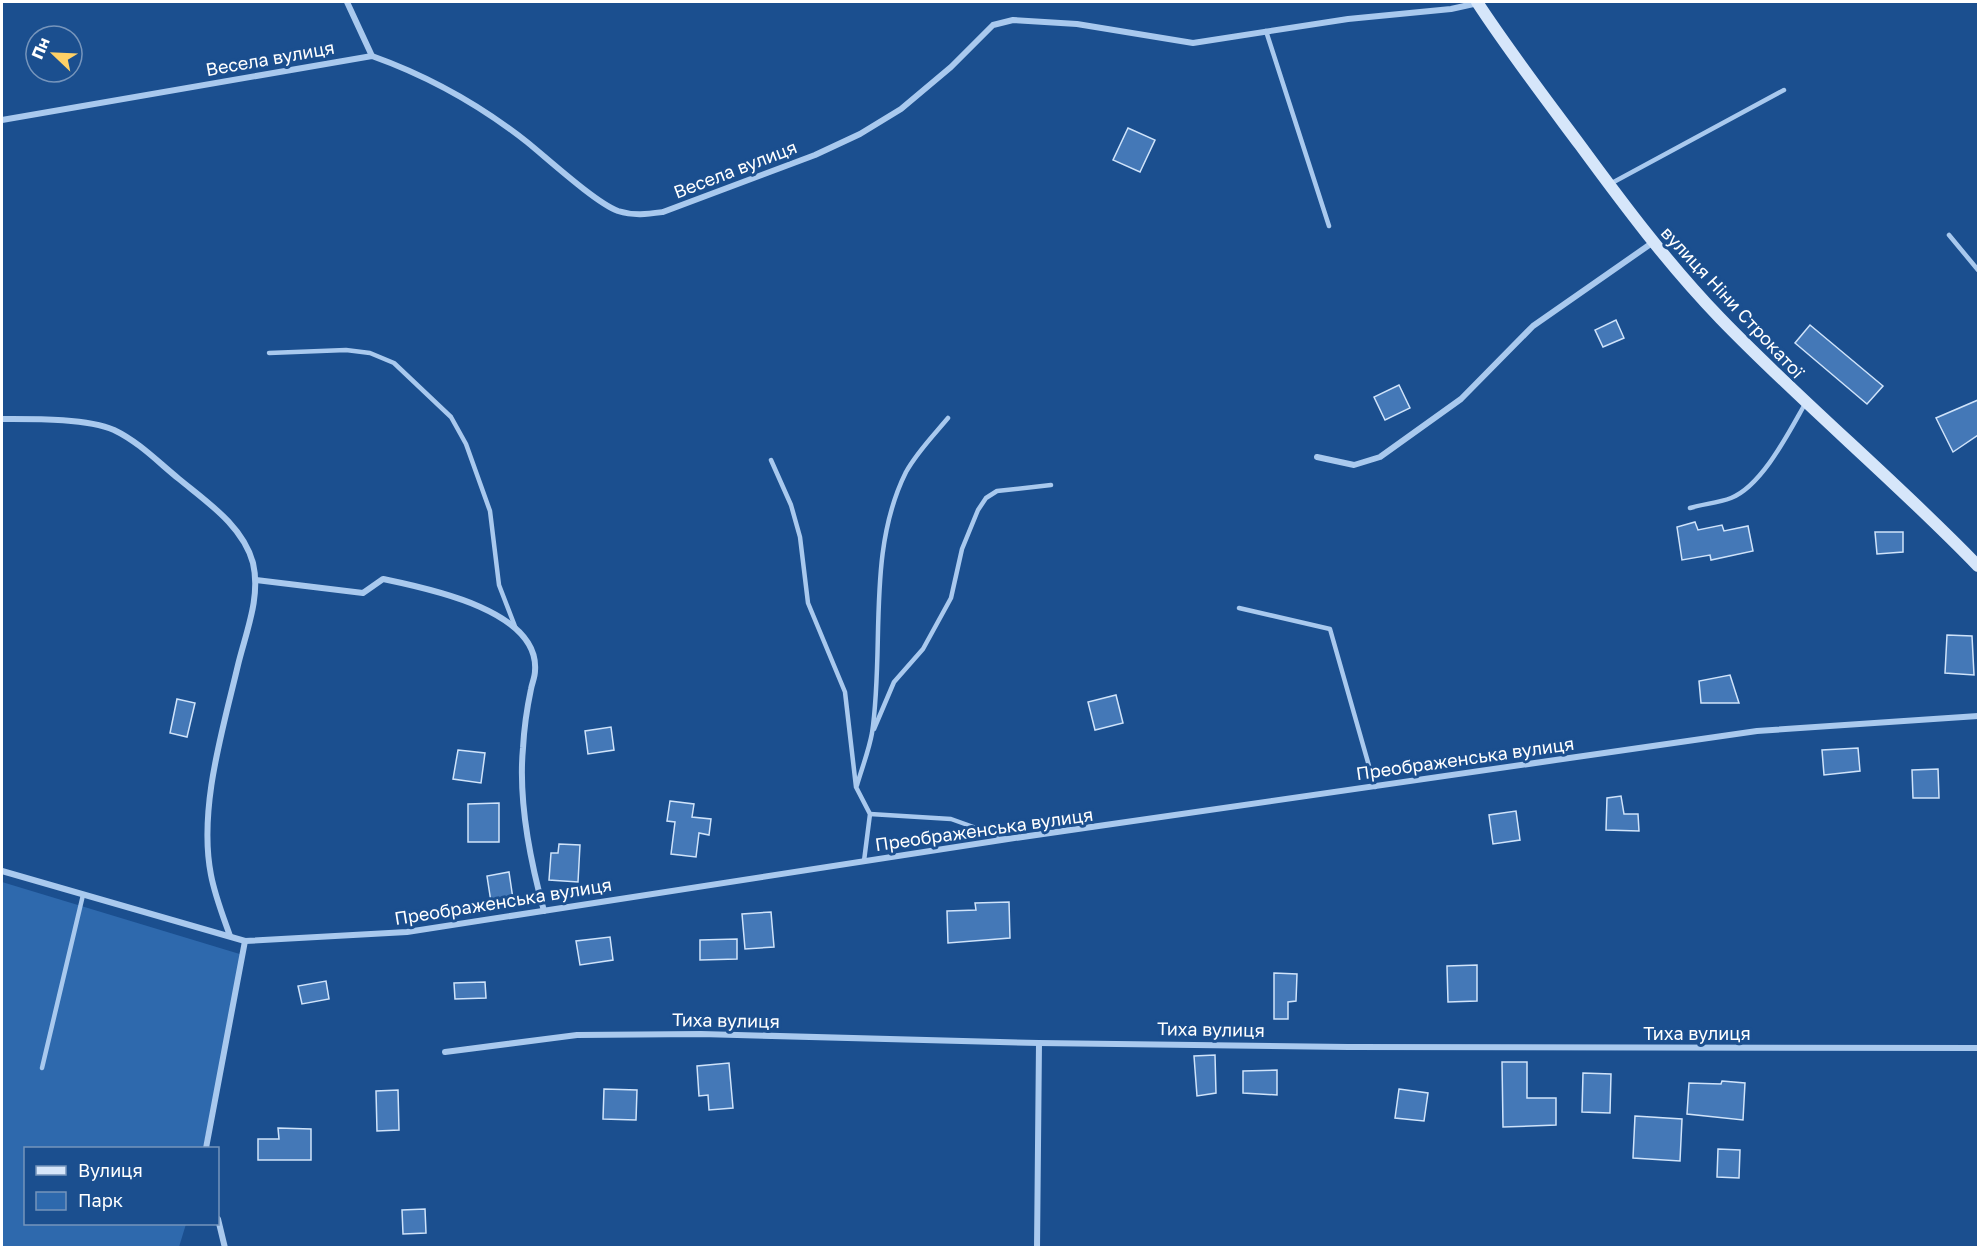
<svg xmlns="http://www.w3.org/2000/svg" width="1980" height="1249" viewBox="0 0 1980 1249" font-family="'Golos Text',sans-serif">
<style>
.green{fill:#2e69ad}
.building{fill:#4478b7;stroke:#cfe3fa;stroke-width:1.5}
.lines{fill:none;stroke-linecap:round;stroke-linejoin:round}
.lane{stroke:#a9c9ee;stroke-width:4.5}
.street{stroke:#a9c9ee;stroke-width:6}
.secondary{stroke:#d6e6fa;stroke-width:12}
.labels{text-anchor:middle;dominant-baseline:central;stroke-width:6;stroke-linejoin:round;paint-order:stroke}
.street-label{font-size:18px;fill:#fff;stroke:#1b4f8f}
</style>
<rect width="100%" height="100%" fill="#1b4f8f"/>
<!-- green -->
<path class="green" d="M2 882 243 955 203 1148H26V1224H186L179 1247H2Z"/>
<!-- building -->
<g class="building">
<path d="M1128 128 1155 140 1140 172 1113 160Z"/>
<path d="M1616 320 1624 338 1603 347 1595 330Z"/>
<path d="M1810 325 1883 386 1867 404 1795 343Z"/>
<path d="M1399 385 1410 408 1385 420 1374 397Z"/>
<path d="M1978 400V435L1953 452 1936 418Z"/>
<path d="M1695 522 1698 530 1722 525 1724 531 1748 526 1753 551 1711 560 1710 555 1682 560 1677 527Z"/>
<path d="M1875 532H1903V552L1877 554Z"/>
<path d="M1947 635 1972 636 1974 675 1945 673Z"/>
<path d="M1730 675 1739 703H1701L1699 681Z"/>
<path d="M1116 695 1123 723 1095 730 1088 702Z"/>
<path d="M177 699 195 703 187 737 170 733Z"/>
<path d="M611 727 614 750 588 754 585 731Z"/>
<path d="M1858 748 1860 771 1824 775 1822 750Z"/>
<path d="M458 750 485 753 481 783 453 779Z"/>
<path d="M1938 769 1939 798H1913L1912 770Z"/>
<path d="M1621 796 1624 814H1638L1639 831 1606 830 1607 798Z"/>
<path d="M670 801 694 804 692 817 711 819 709 835 699 833 696 857 671 854 675 822 667 821Z"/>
<path d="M499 803V842H468V804Z"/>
<path d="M1516 811 1520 840 1493 844 1489 815Z"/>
<path d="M559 844 580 845 578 882 549 880 551 853H558Z"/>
<path d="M509 872 513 899 491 902 487 876Z"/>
<path d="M1009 902 1010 938 948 943 947 911 976 910 975 903Z"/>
<path d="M771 912 774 947 745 949 742 914Z"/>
<path d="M610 937 613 960 580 965 576 941Z"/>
<path d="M737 939V959L700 960V940Z"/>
<path d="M1477 965V1001L1448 1002 1447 966Z"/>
<path d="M1274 973 1297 974 1296 1001 1288 1002V1019H1274Z"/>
<path d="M326 981 329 999 302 1004 298 986Z"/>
<path d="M485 982 486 998 455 999 454 983Z"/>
<path d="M1215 1055 1216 1093 1197 1096 1194 1056Z"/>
<path d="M1502 1062H1527V1098H1556V1125L1503 1127Z"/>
<path d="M729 1063 733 1108 709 1110 708 1095 699 1096 697 1066Z"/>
<path d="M1277 1070V1095L1243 1093V1071Z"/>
<path d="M1583 1073 1611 1074 1610 1113 1582 1112Z"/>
<path d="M1722 1081 1745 1083 1743 1120 1687 1114 1689 1083 1721 1084Z"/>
<path d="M604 1089 637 1090 636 1120 603 1119Z"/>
<path d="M1399 1089 1428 1093 1424 1121 1395 1118Z"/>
<path d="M398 1090 399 1130 377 1131 376 1091Z"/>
<path d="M1635 1116 1682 1119 1680 1161 1633 1158Z"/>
<path d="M278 1128 311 1129V1160H258V1139H279Z"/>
<path d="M1718 1149 1740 1150 1739 1178 1717 1177Z"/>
<path d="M425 1209 426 1233 403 1234 402 1210Z"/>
</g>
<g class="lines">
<!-- lane -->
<g class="lane">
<path d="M1266 31 1329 226"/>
<path d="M1610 184 1784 90"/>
<path d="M1949 235 1978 270"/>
<path d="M269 353 346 350 370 353 394 363 451 417 466 444 490 511 499 585 516 629"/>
<path d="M771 460 791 505 800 537 808 603 845 692 856 787 870 814 864 861"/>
<path d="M1690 508C1703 504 1718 503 1731 498 1762 486 1789 432 1805 404"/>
<path d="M1239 608 1330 629 1375 787"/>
<path d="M874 729 894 682 923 649 951 598 962 549 978 510 986 498 997 491 1051 485"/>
<path d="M857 785C862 768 869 750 872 733 885 647 866 552 906 472 917 452 933 436 948 418"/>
<path d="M870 814 951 819 1007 839"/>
<path d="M42 1068 83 895"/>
</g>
<!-- street -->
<g class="street">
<path d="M347 2 372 56"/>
<path d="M2 120 372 56C428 76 480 105 527 142 548 159 596 203 618 211 634 216 648 214 663 212L815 155 860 134 901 109 951 67 993 25 1013 20 1077 24 1193 43 1348 19 1451 9 1478 3"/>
<path d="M2 419C32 419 86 418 114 430 139 442 158 462 179 479 207 502 243 526 253 563 261 597 246 632 238 665 223 729 198 809 211 875 215 896 223 916 230 936"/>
<path d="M1317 457 1354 465 1380 457 1461 399 1533 326 1652 243"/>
<path d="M256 580 363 593 383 579C426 588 540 610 535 671 535 677 532 683 531 689 527 708 524 729 523 748 518 801 530 860 544 911"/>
<path d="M2 871 245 941 407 932 1008 839 1757 731 1978 716"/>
<path d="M445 1052 577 1035 701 1034 1039 1043 1348 1047 1978 1048"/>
<path d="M206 1148 245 941"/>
<path d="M218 1219 225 1248"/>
<path d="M1037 1248 1039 1043"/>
</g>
<!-- secondary -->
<path class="secondary" d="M1477 2C1509 51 1545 98 1580 145 1624 205 1668 264 1720 318 1803 404 1895 480 1978 566"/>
</g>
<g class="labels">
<!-- street labels -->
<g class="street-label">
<text transform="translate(270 58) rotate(-10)">Весела вулиця</text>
<text transform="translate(735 169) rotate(-21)">Весела вулиця</text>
<text transform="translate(1733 302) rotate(47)">вулиця Ніни Строкатої</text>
<text transform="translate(1465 758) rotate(-8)">Преображенська вулиця</text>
<text transform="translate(984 829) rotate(-8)">Преображенська вулиця</text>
<text transform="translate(503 901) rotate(-9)">Преображенська вулиця</text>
<text transform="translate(726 1020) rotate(1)">Тиха вулиця</text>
<text transform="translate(1211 1029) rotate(1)">Тиха вулиця</text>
<text x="1697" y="1033">Тиха вулиця</text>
</g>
</g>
<!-- border -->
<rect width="1980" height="1249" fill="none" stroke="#ffffff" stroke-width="6"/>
<!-- legend -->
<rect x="24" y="1147" width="195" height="78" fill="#1b4f8f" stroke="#7695bc" stroke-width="1.5"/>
<rect x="36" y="1166" width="30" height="9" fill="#d6e6fa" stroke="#7695bc" stroke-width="1.5"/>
<text x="78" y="1177" font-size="18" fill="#ffffff">Вулиця</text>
<rect x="36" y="1192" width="30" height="18" fill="#2e69ad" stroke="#7695bc" stroke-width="1.5"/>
<text x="78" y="1207" font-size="18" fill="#ffffff">Парк</text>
<!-- north arrow -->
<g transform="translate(54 54) rotate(293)"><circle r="28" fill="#1b4f8f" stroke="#7695bc" stroke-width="1.5"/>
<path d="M0-4.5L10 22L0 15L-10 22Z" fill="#ffd166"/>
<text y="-9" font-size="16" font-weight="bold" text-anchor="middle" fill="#ffffff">Пн</text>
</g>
</svg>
